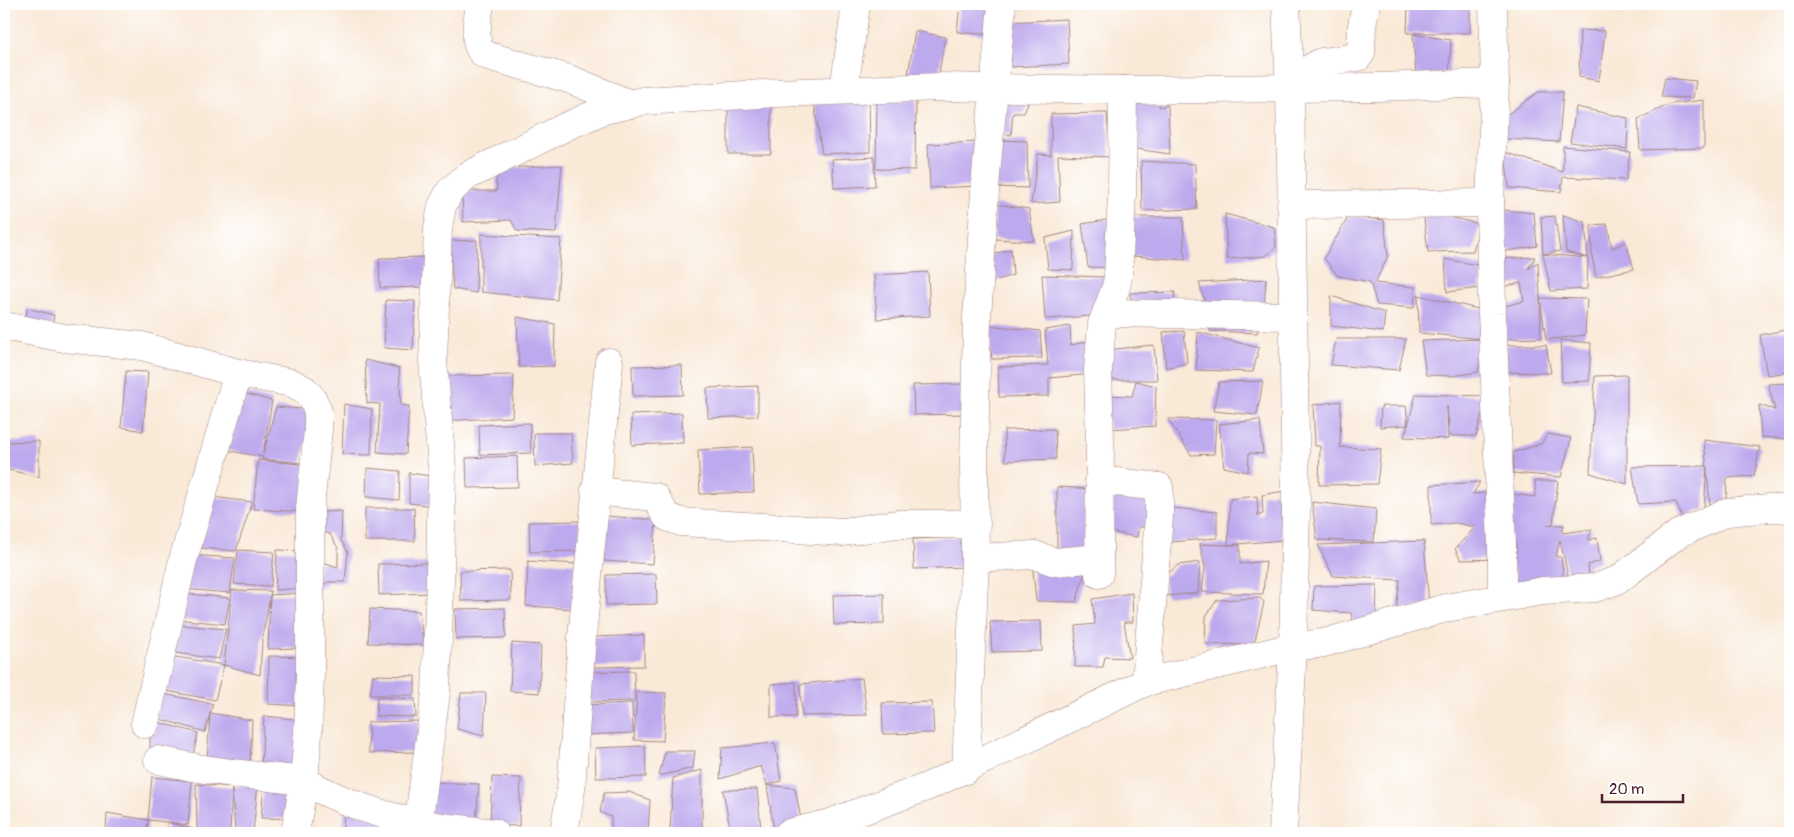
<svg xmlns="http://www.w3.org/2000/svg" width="1794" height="837" viewBox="0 0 1794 837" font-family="Pangolin,sans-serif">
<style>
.building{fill:#bda9ed}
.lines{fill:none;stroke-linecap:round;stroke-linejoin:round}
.minor-casing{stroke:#a28481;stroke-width:29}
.minor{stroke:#fff;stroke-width:28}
</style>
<rect width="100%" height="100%" fill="#fff"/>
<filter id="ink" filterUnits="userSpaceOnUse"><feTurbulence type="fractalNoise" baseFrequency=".02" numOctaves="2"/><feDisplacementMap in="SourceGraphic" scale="10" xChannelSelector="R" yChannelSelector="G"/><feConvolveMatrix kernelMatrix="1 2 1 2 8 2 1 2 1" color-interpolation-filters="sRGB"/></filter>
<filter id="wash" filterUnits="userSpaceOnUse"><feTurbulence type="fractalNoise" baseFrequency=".0096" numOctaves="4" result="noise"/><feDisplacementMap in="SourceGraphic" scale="20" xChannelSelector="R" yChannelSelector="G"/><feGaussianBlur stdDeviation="1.12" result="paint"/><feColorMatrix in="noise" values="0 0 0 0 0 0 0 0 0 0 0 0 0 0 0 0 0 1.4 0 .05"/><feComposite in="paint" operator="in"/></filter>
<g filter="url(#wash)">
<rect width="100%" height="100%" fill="#f9e9d7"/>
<g id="blocks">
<!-- building -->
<g class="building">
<path d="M960 4H996L993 35 957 32Z"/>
<path d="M1408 4H1470V33H1407Z"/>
<path d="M1067 19 1069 64 1011 67 1009 22Z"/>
<path d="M1580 30 1605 31 1599 81 1579 77Z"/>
<path d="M915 31 945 37 938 80 908 75Z"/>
<path d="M1413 34 1451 40 1449 72 1416 76Z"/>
<path d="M1665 78 1696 81 1693 98 1661 97Z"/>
<path d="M1538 92H1563L1559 142 1506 139 1504 117Z"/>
<path d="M1032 94 1024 113H1013L1011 135 995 131 1001 96Z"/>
<path d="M1160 94 1159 107 1168 105 1170 154 1129 148V96Z"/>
<path d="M813 96H869L870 152 822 154Z"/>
<path d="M728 98 771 99V154H728Z"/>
<path d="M877 99 916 100 915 170 876 169Z"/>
<path d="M1704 100V148L1640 150 1638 119 1670 104Z"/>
<path d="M1576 107 1628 118 1627 149 1570 142Z"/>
<path d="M1107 113 1110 157 1058 155 1060 202 1031 204 1038 154 1051 155V114Z"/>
<path d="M995 140 1027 141 1028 188 993 187Z"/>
<path d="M981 142 983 186 930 188 928 144Z"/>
<path d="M1563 146 1630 152 1626 180 1563 177 1561 192 1509 188 1505 152 1563 172Z"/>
<path d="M874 157 875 186 834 188 832 159Z"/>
<path d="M1141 161 1195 164 1197 209 1142 211Z"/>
<path d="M562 165 556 233 517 231 511 220 463 222 462 191H497L496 180 504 168Z"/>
<path d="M995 204 1029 209 1034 241 994 239Z"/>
<path d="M1503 210 1534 213 1537 246 1501 252Z"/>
<path d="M1423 211 1480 224 1473 251 1428 252Z"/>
<path d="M1225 214 1274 227 1276 247 1266 256 1227 259Z"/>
<path d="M1563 215 1585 222 1588 258 1566 252Z"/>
<path d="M1349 216 1384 220 1388 256 1375 283 1415 287 1414 308 1377 305 1370 282 1338 276 1324 258Z"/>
<path d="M1555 216 1560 251 1543 254 1541 217Z"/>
<path d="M1129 217H1183L1185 260 1132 256Z"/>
<path d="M1113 219V268L1088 267 1082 224Z"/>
<path d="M1607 224 1612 248 1626 242 1634 269 1596 277 1592 256 1591 225Z"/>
<path d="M1074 231 1073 270 1048 269 1045 238Z"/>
<path d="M481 234 561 239 557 300 481 292Z"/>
<path d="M477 240 476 293 453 289 450 241Z"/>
<path d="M1011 249 1013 275 991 282 990 255Z"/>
<path d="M1543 254 1588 258 1587 289 1551 291Z"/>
<path d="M429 257 430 287 380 288 379 258Z"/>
<path d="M1535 257 1528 269 1538 262 1540 298 1587 299 1585 335 1546 340 1540 298 1541 338 1506 339 1497 308 1524 301 1521 283 1501 287 1498 259Z"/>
<path d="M1445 259 1483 266 1480 288 1447 292Z"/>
<path d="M928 272 930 316 877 319 874 275Z"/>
<path d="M1042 275 1106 277 1093 316 1045 319Z"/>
<path d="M1266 279 1264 309 1207 308 1199 283Z"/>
<path d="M1175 292 1172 309H1133L1130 293Z"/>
<path d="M1418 295 1487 311 1484 339 1419 333Z"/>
<path d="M1331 296 1385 313 1383 332 1331 326Z"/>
<path d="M386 300 415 301 413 350 384 348Z"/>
<path d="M27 308 54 315 51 332 26 327Z"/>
<path d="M517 317 555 324 554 366 519 367Z"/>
<path d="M1207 321 1260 324 1257 333 1210 331Z"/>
<path d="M988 325 1040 331 1042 358 992 359Z"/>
<path d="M1070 326 1071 345 1094 340 1093 374 1049 378V396L999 397 998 367 1048 365 1045 330Z"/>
<path d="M1790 329V372L1767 375 1760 335Z"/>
<path d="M1184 331 1187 363 1166 368 1163 332Z"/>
<path d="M1198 332 1259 348 1253 372 1196 370Z"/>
<path d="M1336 339H1406L1399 370 1331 365Z"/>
<path d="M1484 339 1478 372 1453 376 1426 375 1421 341Z"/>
<path d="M1560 340 1591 343 1589 381 1562 382Z"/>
<path d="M1154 345 1157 380H1108L1106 350Z"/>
<path d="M1502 345H1546L1551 373 1503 372Z"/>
<path d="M365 360 399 368 401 405 409 406 406 454 377 452 380 404 367 403Z"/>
<path d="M682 365 683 395 633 396 632 366Z"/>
<path d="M126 371 148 372 143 431 121 427Z"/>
<path d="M514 375 512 417 444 421 445 376Z"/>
<path d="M1627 375V484L1590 473 1595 376Z"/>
<path d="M1136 381 1156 386 1155 426 1109 429 1105 395 1132 396Z"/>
<path d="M1263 381 1257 415 1213 411 1219 382Z"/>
<path d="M1790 383 1789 439 1761 437 1759 405 1775 410 1768 384Z"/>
<path d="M964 384 965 414 914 415 913 385Z"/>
<path d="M758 386V416L708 418 707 388Z"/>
<path d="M236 391 272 401 263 454 276 407 315 410 301 463 262 459 263 457 220 449Z"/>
<path d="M1416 394 1487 396 1476 436H1450L1447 406 1448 439 1404 437 1408 425 1380 427 1381 406H1406L1408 425Z"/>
<path d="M1341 401 1340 447 1381 449 1377 484 1319 485 1320 446H1315L1313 405Z"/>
<path d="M344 404 372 409 371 455 342 454Z"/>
<path d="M682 413 683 443 632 445 631 415Z"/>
<path d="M1168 419 1216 420 1214 454 1191 455Z"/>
<path d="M1260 420 1263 454 1249 453 1248 472 1224 467 1219 424Z"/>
<path d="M530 423 531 453 480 455 479 425Z"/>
<path d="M1055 429 1056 459 1005 461 1004 430Z"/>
<path d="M534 433H571L573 463 535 466Z"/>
<path d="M1548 434 1571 438 1561 477 1513 473 1514 452 1541 444Z"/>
<path d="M1704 440 1760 447 1754 476 1727 478 1726 501 1710 504Z"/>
<path d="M39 441V477L4 469V442Z"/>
<path d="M752 447 754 492 700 494 698 450Z"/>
<path d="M517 456 518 487 467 488 466 458Z"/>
<path d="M258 460 311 465 303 512 253 509Z"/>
<path d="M1707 466 1704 509 1682 517 1676 502 1638 504 1632 467Z"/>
<path d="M367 468 400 471 399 500 366 497Z"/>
<path d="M409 473 431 476 433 506 409 503Z"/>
<path d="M1535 481H1558L1553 524 1547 525H1564L1562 533 1592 529 1588 540 1597 538 1600 561 1588 565 1589 578 1569 580 1560 540 1556 557H1561L1564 580 1517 583 1510 557 1504 493 1535 497Z"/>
<path d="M1480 482 1473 494 1492 492 1502 559 1461 560 1455 549 1475 527 1456 523 1431 525V485Z"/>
<path d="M1057 487 1094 489 1091 555 1057 559Z"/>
<path d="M1105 489 1158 493 1156 523 1138 528 1137 537 1109 532Z"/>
<path d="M1284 491 1282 540 1228 545H1240V564L1266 561 1263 594 1202 592 1205 568 1200 544 1228 545 1230 499 1257 496 1258 516 1263 514 1262 495Z"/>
<path d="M204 496 252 502 236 551 188 547Z"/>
<path d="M1312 502 1376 509 1374 542 1317 540Z"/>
<path d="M1161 507 1217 512V538L1161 543Z"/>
<path d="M365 508H414L415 541H365Z"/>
<path d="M342 511 341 540 348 552 345 582H328L314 591 320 563H326L338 567V548L330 534 319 531 324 512Z"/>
<path d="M606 516 656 520 653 564 604 561Z"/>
<path d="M580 521 581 551 530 552 529 522Z"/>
<path d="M963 537 964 567 914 569 913 539Z"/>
<path d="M1424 541 1429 605 1396 611 1400 580 1333 576 1318 545Z"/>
<path d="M238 550 274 552 271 586 234 584Z"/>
<path d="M277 550 307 551 303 588 275 590Z"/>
<path d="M186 555 235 558 230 593 182 589Z"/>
<path d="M1032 559 1085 573 1076 602 1036 601Z"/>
<path d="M528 561 578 564 575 609 526 606Z"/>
<path d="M1200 562 1198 593 1166 596 1164 577 1178 565Z"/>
<path d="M429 563 430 593 379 595 378 564Z"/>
<path d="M510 570 511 600 461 601 460 571Z"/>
<path d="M656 574 657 604 606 605V575Z"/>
<path d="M1377 585 1376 620 1354 626 1351 613 1313 610 1314 586Z"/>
<path d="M232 590 271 591 262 641 260 675 224 665Z"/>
<path d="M178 593 230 598 225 624 176 619Z"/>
<path d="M304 593 303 648 268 649 270 595Z"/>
<path d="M1132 593 1133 622H1124L1130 658 1105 657 1103 667H1075L1076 626 1095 624 1092 599Z"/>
<path d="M884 594V624L834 625 833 595Z"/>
<path d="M1260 598 1264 602 1254 645 1205 644 1206 616 1217 600Z"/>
<path d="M505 608 506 638 456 639 455 609Z"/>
<path d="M370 609 419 611 424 645 368 643Z"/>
<path d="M1041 621 1042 651 992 652 990 622Z"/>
<path d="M170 624 226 629 219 659 168 652Z"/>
<path d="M644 635V666L594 667 593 637Z"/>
<path d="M512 643 541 645 539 693 510 691Z"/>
<path d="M163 655 224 665 215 700 161 690Z"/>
<path d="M269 656 305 657 302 706 268 704Z"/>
<path d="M634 671 635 701 585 702 583 672Z"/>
<path d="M373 675 415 676V695H370Z"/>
<path d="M862 678 867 715 802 716 800 684Z"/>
<path d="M796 682V717H771V684Z"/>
<path d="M637 692 666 693 663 741 634 740Z"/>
<path d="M159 693 213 704 205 732 156 718Z"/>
<path d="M461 693H486L484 736 457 729Z"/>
<path d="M377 697 415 699 416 717 376 716Z"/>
<path d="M932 702 934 733 883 734 882 703Z"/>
<path d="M632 703 633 733 582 735V705Z"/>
<path d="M210 713 252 720 250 769 207 762Z"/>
<path d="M264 716 303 720 299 769 261 767Z"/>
<path d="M150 720 198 733 192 760 150 754Z"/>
<path d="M419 721V752L369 753 368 722Z"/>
<path d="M775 743 781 781 767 785 795 788 802 825 774 832 767 785 761 766 720 779 722 748Z"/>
<path d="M645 746 646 777 596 778 595 748Z"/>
<path d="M665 751H695L693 768 659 776Z"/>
<path d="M702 770V829L670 830 673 778Z"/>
<path d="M152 777 192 781 188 825 167 822 197 830 196 784 232 787 258 784 253 833H235L232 789 230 833H167V822L148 820Z"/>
<path d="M492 777 521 778 519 826 490 825Z"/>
<path d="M432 782 479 784 476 822 428 818Z"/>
<path d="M264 784 296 786 298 819 261 818Z"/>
<path d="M757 789 761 829 730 828 723 790Z"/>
<path d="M629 792 650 800 648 833H611V817L600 812 604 793Z"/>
<path d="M345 808 412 833H386L387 825 385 833H342Z"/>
<path d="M107 813 148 820 147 833H106Z"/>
</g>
</g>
</g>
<g filter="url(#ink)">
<use href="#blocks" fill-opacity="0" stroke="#a28481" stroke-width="1"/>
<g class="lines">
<defs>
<g id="minor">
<path d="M480 4C478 19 471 45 485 55L569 79 630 104"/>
<path d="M1493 4 1495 83"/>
<path d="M1305 87 1309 69 1321 62 1358 57 1361 53 1362 26 1366 4"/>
<path d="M844 90 856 4"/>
<path d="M1291 205 1490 203"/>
<path d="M1106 313 1293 316"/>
<path d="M4 326 64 338 142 346 238 373 292 383 305 390 312 398 318 411V430L310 508V673L308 734 304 781C340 801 378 815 419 823 444 828 470 830 495 833"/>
<path d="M1099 480 1159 487V516L1146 682"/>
<path d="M595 491 655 497 667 517 681 522 843 532 897 524H976"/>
<path d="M975 558 1035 555 1055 562 1099 558"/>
<path d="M1099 574 1100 441 1098 369 1102 324 1116 287 1118 277 1122 195 1123 90"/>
<path d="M145 724 183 560 238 373"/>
<path d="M158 760 197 768 232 773 304 781 295 833"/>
<path d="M966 770 975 558 974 460 977 318 986 175 1002 4"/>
<path d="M417 833 436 693 440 578 442 468 433 361 438 228 442 206 450 191 467 176 567 126 604 110 643 101 777 93 940 87 1123 90 1377 87 1495 83 1490 203 1492 313 1502 545V598"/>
<path d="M564 833 571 789 582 637 609 362"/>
<path d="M789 833 830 823 929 786 1146 682 1293 647 1324 643 1446 608 1543 591 1595 588 1618 580 1678 534 1727 512 1769 508 1790 509"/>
<path d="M1283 833 1293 647 1296 509 1290 88 1286 4"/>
</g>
</defs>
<!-- minor casing -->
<use href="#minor" class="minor-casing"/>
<!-- minor -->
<use href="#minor" class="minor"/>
</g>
</g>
<!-- margin -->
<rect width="1794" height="837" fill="none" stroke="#fff" stroke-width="20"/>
<!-- scale -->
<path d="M1602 794v8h81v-8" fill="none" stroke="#4a1f2b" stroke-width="2.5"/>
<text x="1609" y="794" font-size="15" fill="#4a1f2b" stroke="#ffffff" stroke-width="4" paint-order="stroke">20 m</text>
</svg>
